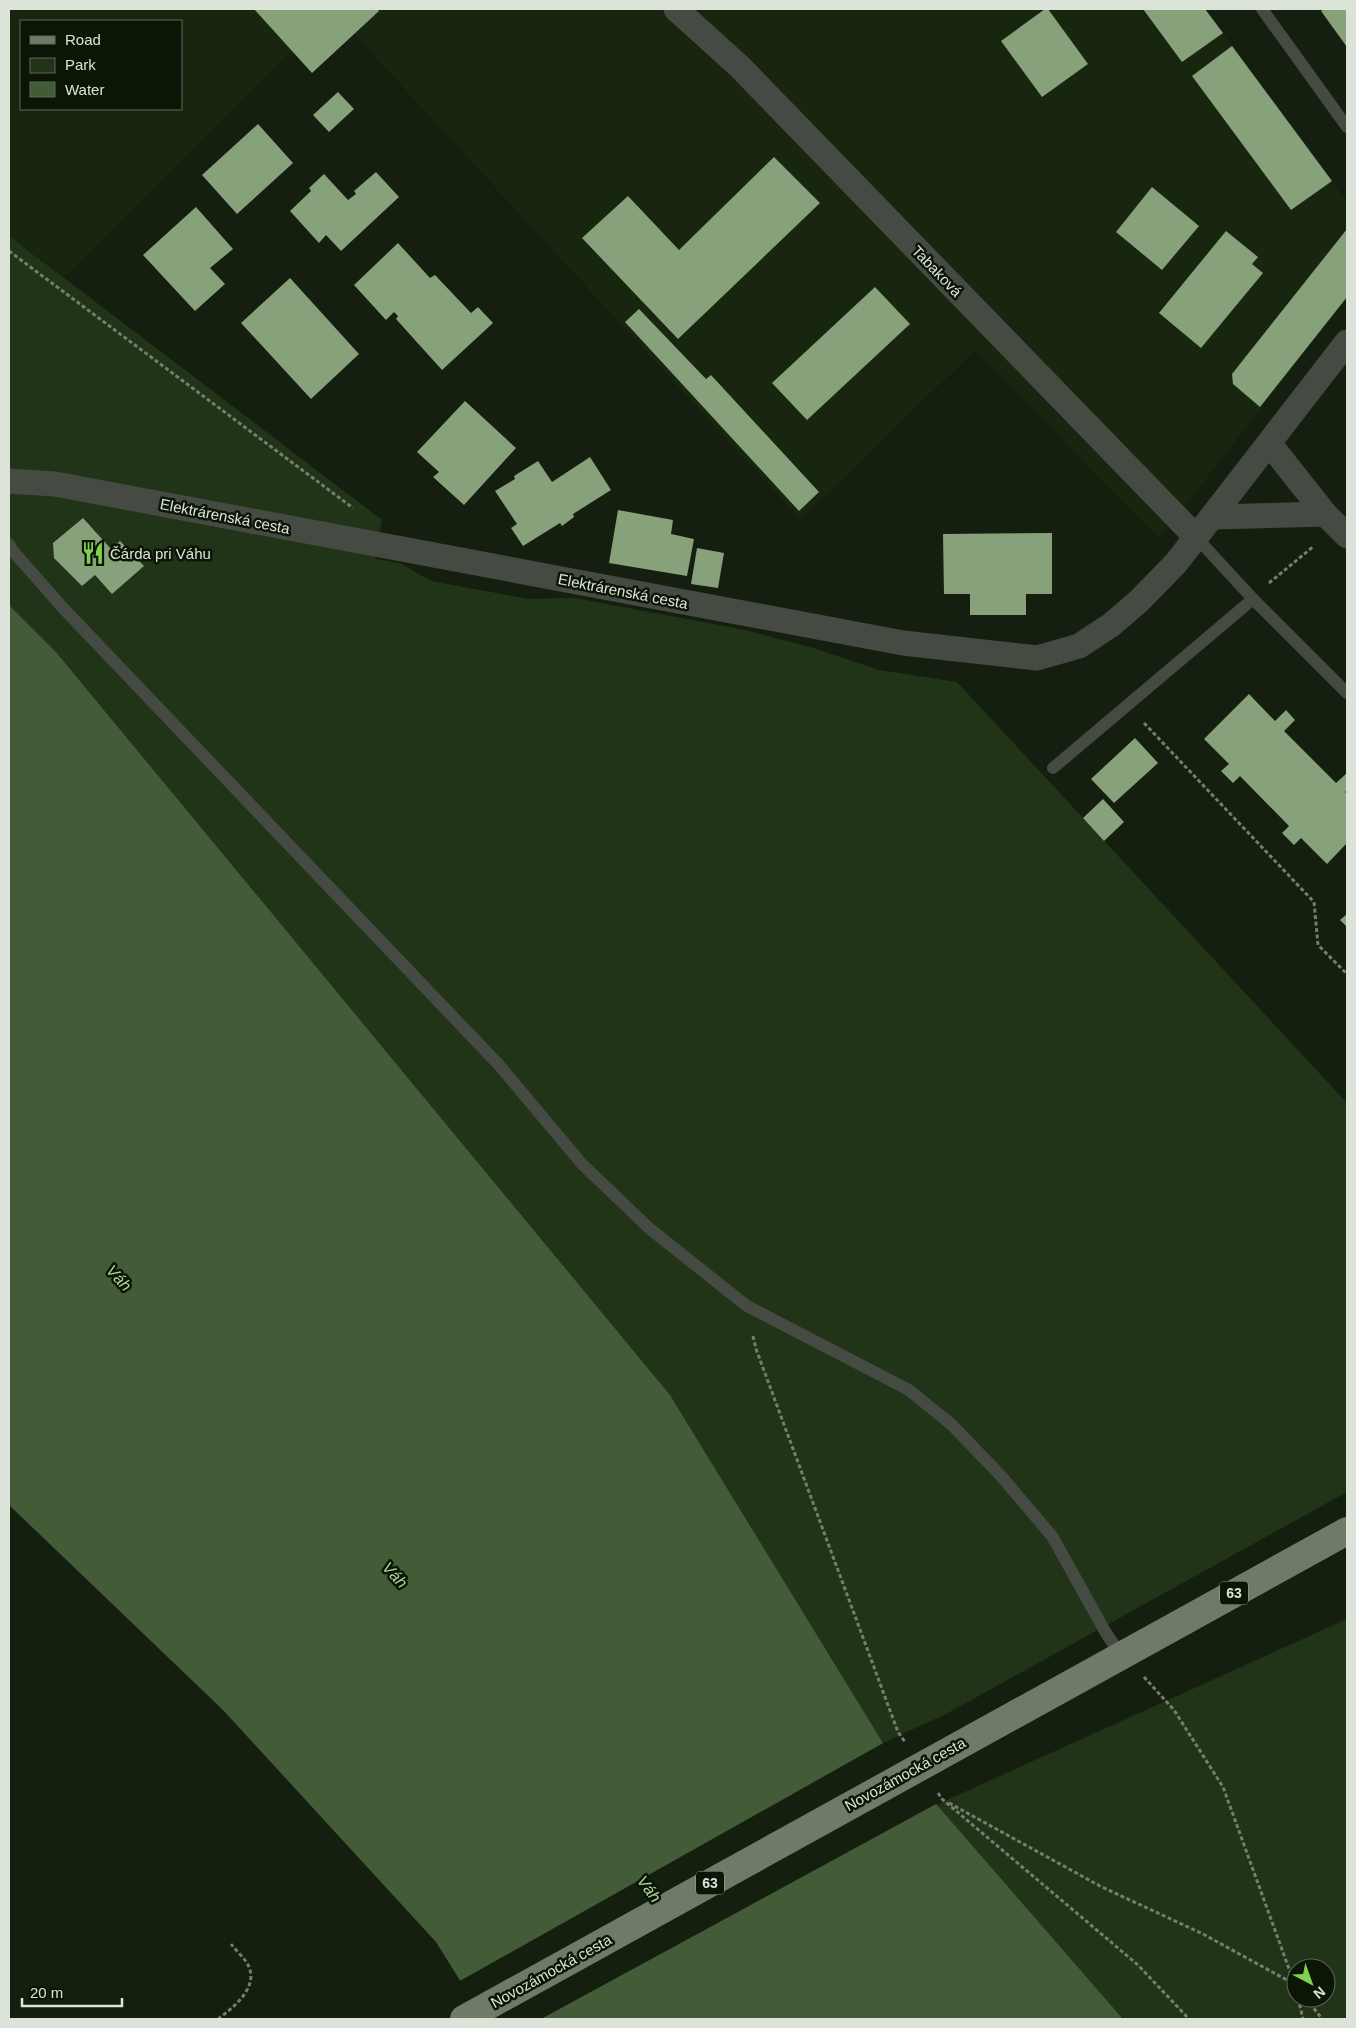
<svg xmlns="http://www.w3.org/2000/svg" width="1356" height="2028" viewBox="0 0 1356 2028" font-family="Helvetica,sans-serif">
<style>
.built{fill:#182610;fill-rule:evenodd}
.green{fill:#223418;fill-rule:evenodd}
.water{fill:#445b37}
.pier{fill:#151f0f}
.building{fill:#87a17a}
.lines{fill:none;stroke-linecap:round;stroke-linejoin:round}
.path{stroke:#747d6f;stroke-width:3;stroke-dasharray:4 2.5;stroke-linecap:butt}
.lane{stroke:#454b43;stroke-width:12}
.street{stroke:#454b43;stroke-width:25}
.primary{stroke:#6f7a69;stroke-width:28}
.labels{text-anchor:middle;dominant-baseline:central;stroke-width:5;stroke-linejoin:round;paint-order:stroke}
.shield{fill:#0c1606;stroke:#9ea699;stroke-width:1}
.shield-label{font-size:14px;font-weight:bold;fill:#dce3d8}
.street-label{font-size:15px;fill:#dce3d8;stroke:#0c1606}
.poi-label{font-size:15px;fill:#dce3d8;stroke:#0c1606;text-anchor:start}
.water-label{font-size:16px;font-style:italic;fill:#aed799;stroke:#0c1606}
</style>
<rect width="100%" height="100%" fill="#151f0f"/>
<!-- built -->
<path class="built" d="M9 9H1205L1347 202V298L1159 539 975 350 801 520 354 34 312 73 291 51 65 277 9 236ZM21 21H181V109H21Z"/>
<!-- green -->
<g class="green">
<path d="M9 236 382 520 375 559 400 563 431 581 529 599 575 598 745 630 810 647 879 670 957 682 1347 1103V1492L946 1714 883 1743 670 1395 56 652 9 605Z"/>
<path d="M1347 1619V2019H1123L936 1805ZM1296 1968H1326V1998H1296Z"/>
</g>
<!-- water -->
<path class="water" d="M9 605 56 652 670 1395 883 1743 1123 2019H484L436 1942 223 1710 9 1505Z"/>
<!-- pier -->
<path class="pier" d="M885 1742 938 1803 541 2019H481L458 1982Z"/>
<!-- building -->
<g class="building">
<path d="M254 9H377L379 11 312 73Z"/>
<path d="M1045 9H1048L1088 64 1042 97 1001 41Z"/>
<path d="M1143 9H1205L1223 33 1182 62Z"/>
<path d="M1324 9H1347V47L1321 11Z"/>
<path d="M1232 46 1332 181 1291 210 1192 76Z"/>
<path d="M338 92 354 109 329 132 313 115Z"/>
<path d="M258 124 293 163 237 214 202 175Z"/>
<path d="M774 157 820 203 678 339 582 238 628 196 679 250Z"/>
<path d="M376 172 399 197 341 251 326 235 319 243 290 211 311 191 309 188 324 174 348 200 356 194 354 191Z"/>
<path d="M1152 187 1199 226 1162 270 1116 232Z"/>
<path d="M196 207 233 249 210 268 225 284 195 311 143 255Z"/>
<path d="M1347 229V297L1260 407 1233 384 1232 374Z"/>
<path d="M1226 231 1258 257 1252 264 1263 273 1201 348 1159 313Z"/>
<path d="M398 243 430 278 435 275 471 313 478 307 493 323 442 370 396 319 398 316 394 312 386 320 354 285Z"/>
<path d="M290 278 359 354 311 399 241 323Z"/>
<path d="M875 287 910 324 807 420 772 383Z"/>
<path d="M639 309 706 379 711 375 819 492 799 511 625 322Z"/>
<path d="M465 401 516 448 464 505 433 477 439 472 417 452Z"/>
<path d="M590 457 611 490 573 514 574 517 562 526 560 523 523 546 511 528 517 524 495 491 515 479 514 476 538 461 552 482Z"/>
<path d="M618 510 673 520 671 534 694 539 687 576 609 563Z"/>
<path d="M83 518 111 549 120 541 144 566 112 594 95 575 82 586 54 558 53 543Z"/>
<path d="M1052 533V594H1026V615H970V594H944L943 534Z"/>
<path d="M697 548 724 553 718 588 691 584Z"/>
<path d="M1249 694 1275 721 1286 710 1295 720 1284 731 1336 783 1347 773V790L1345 792 1347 794V843L1327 864 1301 838 1294 845 1282 833 1289 826 1240 776 1233 783 1221 771 1229 764 1204 739Z"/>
<path d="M1135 738 1158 763 1114 803 1091 779Z"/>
<path d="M1103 799 1124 822 1104 841 1083 818Z"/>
<path d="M1347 914V927L1340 920Z"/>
</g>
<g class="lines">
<!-- path -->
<g class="path">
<path d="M9 251 353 508"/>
<path d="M1269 583 1314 546"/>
<path d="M1144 723 1314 902 1318 945 1347 974"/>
<path d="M753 1336 756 1349 898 1732 905 1742"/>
<path d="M1144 1677 1174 1710 1223 1787 1296 1988"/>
<path d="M938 1793 942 1799 1138 1965 1189 2019"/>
<path d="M949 1803 1100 1886 1203 1934 1296 1985"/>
<path d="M1298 1998 1303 2019"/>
<path d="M1306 1998 1322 2019"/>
<path d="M218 2019C233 2008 258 1988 249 1967 246 1959 236 1951 231 1944"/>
</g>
<!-- lane -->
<g class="lane">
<path d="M1262 9 1347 127"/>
<path d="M1195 536 1253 599 1347 693"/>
<path d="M9 544 12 550 63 608 499 1065 582 1164 650 1229 747 1306 909 1390 952 1425 1001 1476 1052 1536 1106 1633 1121 1655"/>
<path d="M1053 768 1253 599"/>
</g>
<!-- street -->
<g class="street">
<path d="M676 9 740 67 1195 536"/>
<path d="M1269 443 1325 514 1347 536"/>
<path d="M9 481 55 484 903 643 1037 658 1079 646 1111 625 1139 601 1176 563 1347 342"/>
<path d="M1212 517 1325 514"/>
</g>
<!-- primary -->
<path class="primary" d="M464 2019 1347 1531"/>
</g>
<!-- icons -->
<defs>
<symbol id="restaurant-bare" viewBox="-9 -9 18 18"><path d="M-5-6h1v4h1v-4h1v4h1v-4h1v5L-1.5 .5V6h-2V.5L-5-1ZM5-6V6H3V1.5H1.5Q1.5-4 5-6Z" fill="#82d04f" stroke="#0c1606" stroke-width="2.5" paint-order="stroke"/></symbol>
</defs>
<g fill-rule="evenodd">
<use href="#restaurant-bare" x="77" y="537" width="32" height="32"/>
</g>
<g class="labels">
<!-- shield labels -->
<g class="shield">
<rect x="1220" y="1581.5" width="28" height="23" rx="4"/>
<rect x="696" y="1871.5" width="28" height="23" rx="4"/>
</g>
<g class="shield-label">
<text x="1234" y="1593">63</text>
<text x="710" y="1883">63</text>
</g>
<!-- street labels -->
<g class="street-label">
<text transform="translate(937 271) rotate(46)">Tabaková</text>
<text transform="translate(225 516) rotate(11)">Elektrárenská cesta</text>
<text transform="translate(623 591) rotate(11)">Elektrárenská cesta</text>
<text transform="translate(905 1774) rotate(-29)">Novozámocká cesta</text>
<text transform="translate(551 1971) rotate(-29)">Novozámocká cesta</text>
</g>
<!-- poi labels -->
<g class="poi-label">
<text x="110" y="553">Čárda pri Váhu</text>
</g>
<!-- water labels -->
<g class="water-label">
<text transform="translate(119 1278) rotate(47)">Váh</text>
<text transform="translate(395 1575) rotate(47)">Váh</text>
<text transform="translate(649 1889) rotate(54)">Váh</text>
</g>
</g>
<!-- border -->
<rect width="1356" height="2028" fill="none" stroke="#dce3d8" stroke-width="20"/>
<!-- legend -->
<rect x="20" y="20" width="162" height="90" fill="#0c1606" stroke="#5f685a"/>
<rect x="30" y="36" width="25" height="8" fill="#6f7a69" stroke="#5f685a"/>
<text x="65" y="45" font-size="15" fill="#dce3d8">Road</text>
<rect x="30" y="58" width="25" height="15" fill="#223418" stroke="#5f685a"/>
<text x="65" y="70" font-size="15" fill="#dce3d8">Park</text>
<rect x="30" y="82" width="25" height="15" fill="#445b37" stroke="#5f685a"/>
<text x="65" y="95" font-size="15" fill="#dce3d8">Water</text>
<!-- north arrow -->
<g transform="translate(1311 1983) rotate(139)"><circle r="24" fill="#0c1606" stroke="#5f685a"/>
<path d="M0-4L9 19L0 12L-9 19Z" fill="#82d04f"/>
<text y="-8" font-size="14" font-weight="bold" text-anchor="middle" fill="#dce3d8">N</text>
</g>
<!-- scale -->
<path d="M22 1998v8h100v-8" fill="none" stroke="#dce3d8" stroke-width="2.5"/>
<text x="30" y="1998" font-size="15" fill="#dce3d8" stroke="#0c1606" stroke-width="4" paint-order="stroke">20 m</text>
</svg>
